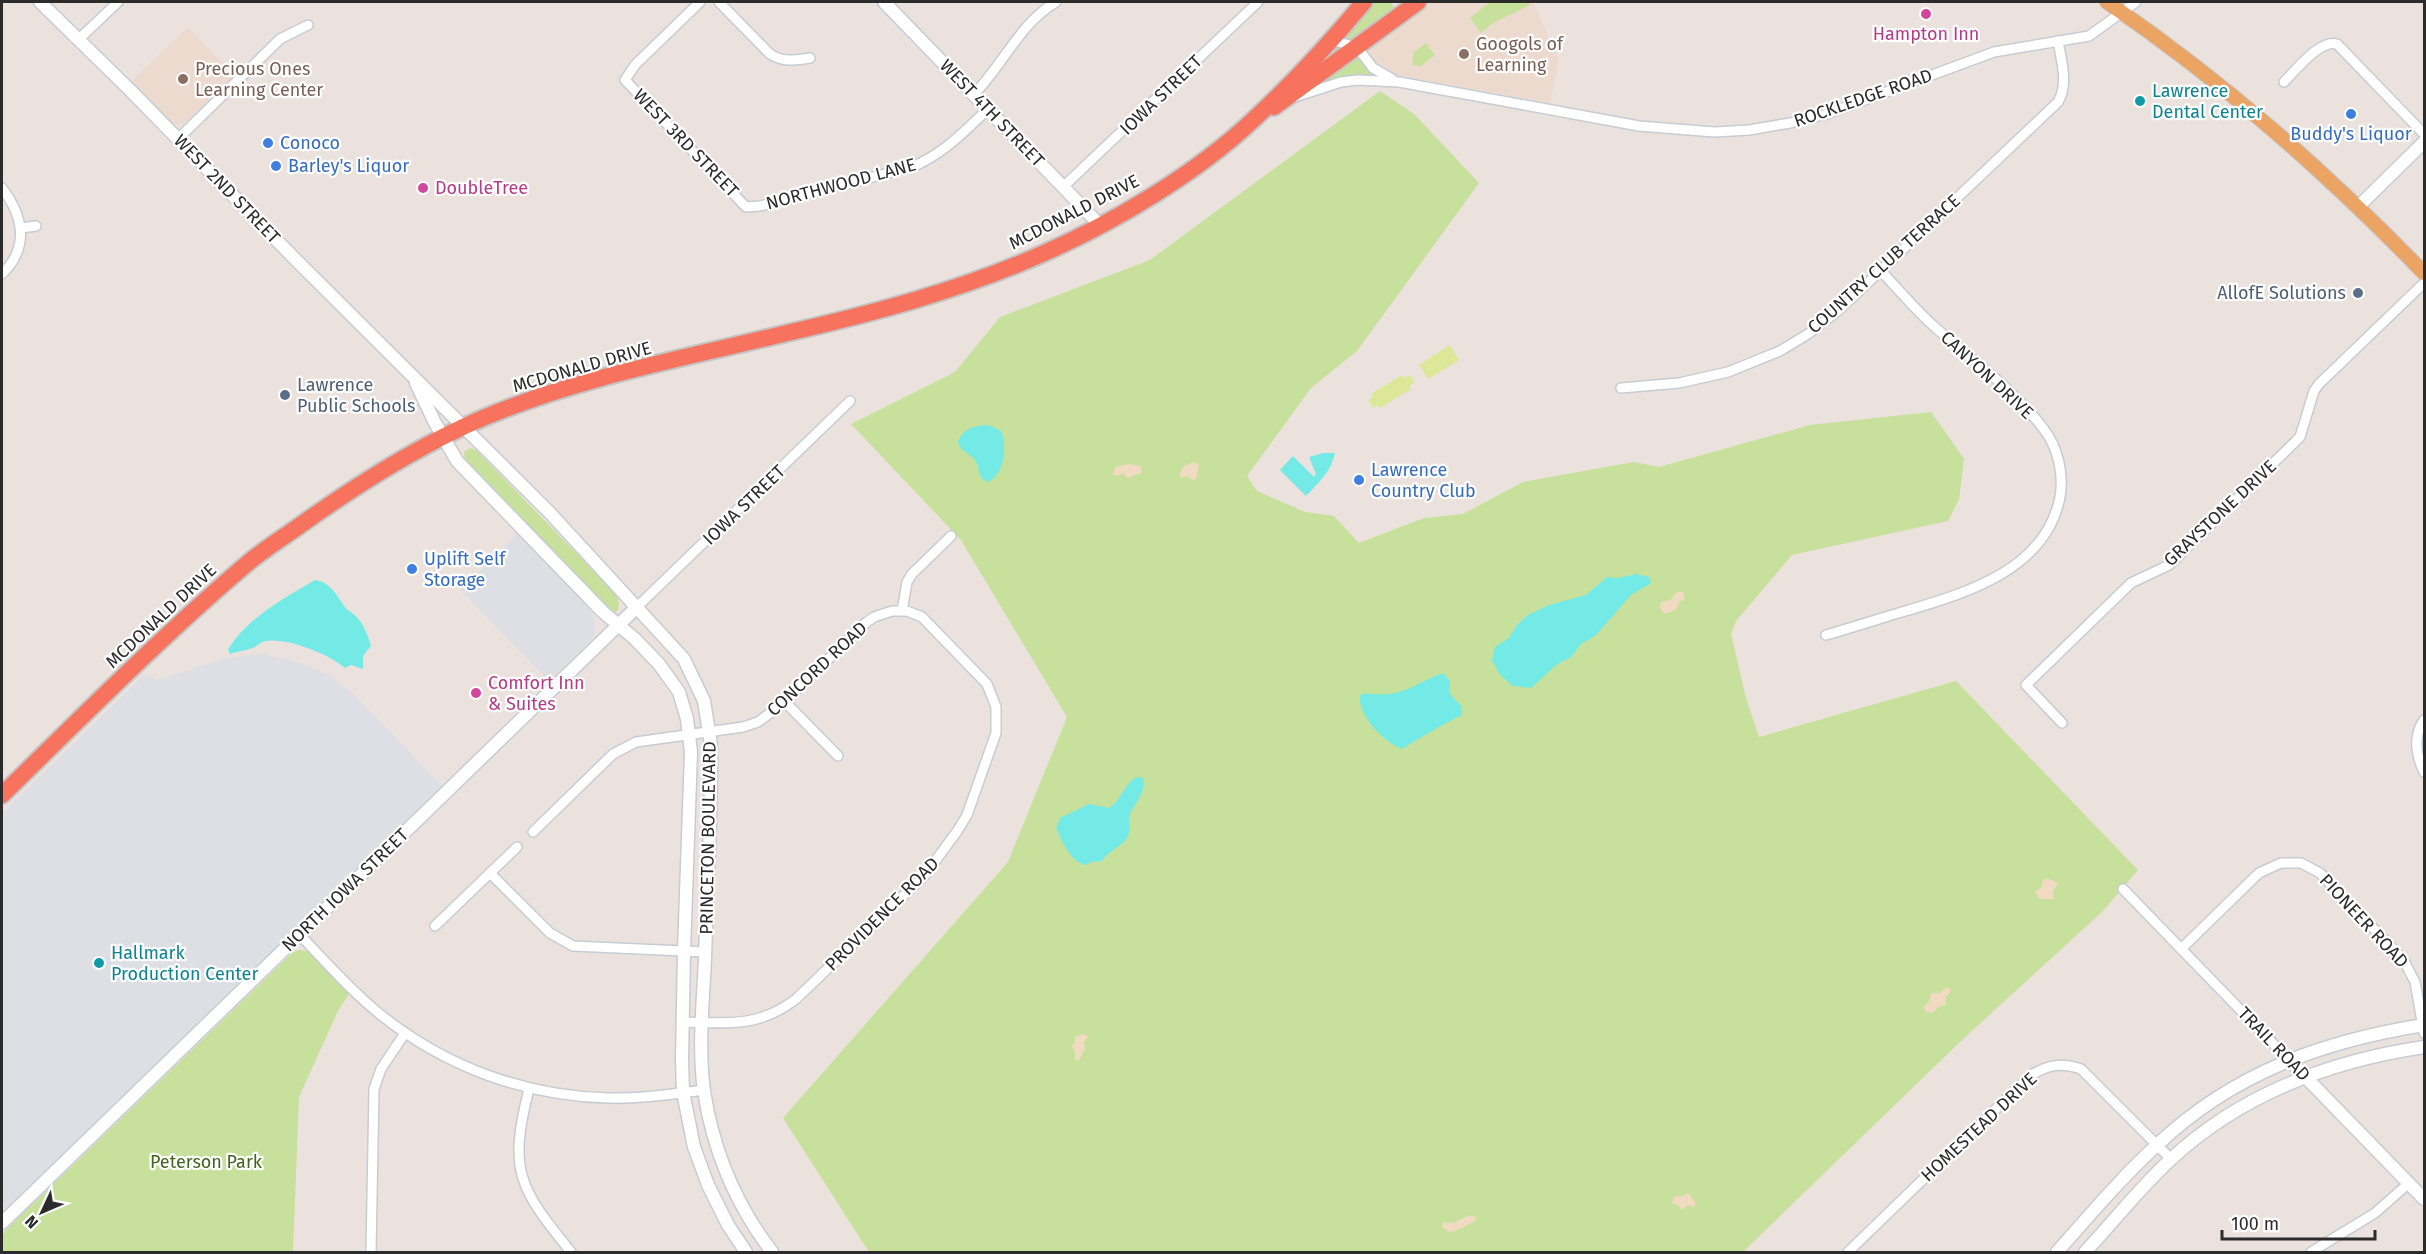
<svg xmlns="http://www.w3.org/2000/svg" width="2426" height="1254" viewBox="0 0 2426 1254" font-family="'Fira Sans',sans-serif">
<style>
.industrial{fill:#dedee5}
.education{fill:#eddace}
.green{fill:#c7e09c}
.sand{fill:#f0dbc2}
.pitch{fill:#dce798}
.water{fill:#74eae7}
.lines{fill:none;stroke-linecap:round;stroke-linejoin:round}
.street-casing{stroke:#c6ccd4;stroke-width:12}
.secondary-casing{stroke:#c6ccd4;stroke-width:15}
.primary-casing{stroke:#c4c4c4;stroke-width:16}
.highway-casing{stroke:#c4c4c4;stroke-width:20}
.street{stroke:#fff;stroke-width:9}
.secondary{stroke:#fff;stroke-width:12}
.primary{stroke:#eba463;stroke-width:14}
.highway{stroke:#f8735d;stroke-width:16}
.hotel-dot{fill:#d1479c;stroke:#fff;stroke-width:2}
.education-dot{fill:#8d6e63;stroke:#fff;stroke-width:2}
.culture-dot{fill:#0f9aa8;stroke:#fff;stroke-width:2}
.shop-dot{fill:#3f7fe0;stroke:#fff;stroke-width:2}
.service-dot{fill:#5c6f8a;stroke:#fff;stroke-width:2}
.labels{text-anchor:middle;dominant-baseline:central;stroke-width:4.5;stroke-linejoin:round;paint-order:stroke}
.hotel-label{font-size:18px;fill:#b23c85;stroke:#fff;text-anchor:start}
.education-label{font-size:18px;fill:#785e54;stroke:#fff;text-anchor:start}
.culture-label{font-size:18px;fill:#0d838f;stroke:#fff;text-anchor:start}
.street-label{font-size:18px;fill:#2b2b2b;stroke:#fff}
.shop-label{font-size:18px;fill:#366cbe;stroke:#fff;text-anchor:start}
.service-label{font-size:18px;fill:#4e5e75;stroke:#fff;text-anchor:end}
.park-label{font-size:18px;fill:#41651d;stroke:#fff}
</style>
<rect width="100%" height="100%" fill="#ece2dd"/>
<!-- industrial -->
<g class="industrial">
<path d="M518 533 587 605 595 621 594 634 590 641 549 681 460 590Z"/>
<path d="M264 654 297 662 330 675 353 694 442 785 2 1213V813L145 674 157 680 225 658Z"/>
</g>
<!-- education -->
<g class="education">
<path d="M1431 2H1533L1559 60 1550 103 1396 75 1386 72 1374 62 1369 51 1371 45Z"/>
<path d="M188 27 235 76 186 122 177 125 168 120 131 82Z"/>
</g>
<!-- green -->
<g class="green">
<path d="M1374 2H1391L1394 7 1357 42 1343 37Z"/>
<path d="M1490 2H1529L1530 5 1493 23 1481 33 1470 18Z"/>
<path d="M1426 43 1435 55 1421 66 1412 65 1414 52Z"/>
<path d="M1357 55 1377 77 1342 78 1322 82Z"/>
<path d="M1380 91 1414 114 1479 183 1357 351 1311 388 1247 476 1257 491 1305 512 1334 516 1359 543 1424 518 1463 514 1523 482 1634 462 1659 467 1810 425 1931 412 1964 459 1959 499 1948 521 1792 555 1736 621 1731 634 1746 698 1759 737 1956 681 2138 870 2103 911 1962 1040 1743 1252H869L783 1118 1008 862 1067 717 961 540 851 424 955 372 1000 317 1150 260Z"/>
<path d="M470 448 476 450 616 594 619 603 618 610 616 612 610 611 465 461 464 452Z"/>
<path d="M299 950 307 951 312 955 349 994 338 1011 299 1097 293 1252H2V1235L4 1232 292 953Z"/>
</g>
<!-- sand -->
<g class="sand">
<path d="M1195 462 1199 465 1196 479 1193 480 1188 476 1181 478 1180 473 1184 466Z"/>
<path d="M1129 464 1141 466V474L1134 475 1128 479 1123 473 1117 476 1113 474 1115 467Z"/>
<path d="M1677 592H1683L1685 599 1679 602 1676 610 1664 614 1660 608 1661 602 1670 600Z"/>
<path d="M2047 878 2058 883 2053 892 2054 899H2039L2035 891 2041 888 2043 880Z"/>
<path d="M1945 988H1949L1951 991 1946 997V1005L1938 1007 1933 1013 1926 1012 1923 1007 1930 1000 1931 993H1941Z"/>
<path d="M1084 1034 1088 1037 1084 1042 1085 1049 1079 1060 1075 1061V1053L1072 1046 1075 1042V1036Z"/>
<path d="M1688 1193 1695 1202V1207L1688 1205 1682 1210 1678 1205 1672 1203 1674 1196H1683Z"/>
<path d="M1470 1215 1476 1217 1475 1221C1470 1224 1455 1232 1450 1232L1442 1227 1444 1222 1453 1223Z"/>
</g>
<!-- pitch -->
<g class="pitch">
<path d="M1450 345 1459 360 1428 379 1419 365Z"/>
<path d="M1402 375 1404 378 1410 375 1415 382 1409 386 1411 389 1380 408 1378 405 1373 408 1368 400 1373 397 1371 394Z"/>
</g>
<!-- water -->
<g class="water">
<path d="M988 425 1000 430C1009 444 1004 477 987 482 976 476 981 469 975 460 969 452 960 452 958 441 964 428 974 426 988 425Z"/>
<path d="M1323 453H1335C1331 472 1319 482 1306 496L1280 470 1293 456 1314 477 1316 474 1309 457Z"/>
<path d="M1636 574 1649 577 1651 583 1631 595 1596 635 1581 644 1571 657 1556 665 1531 688 1513 686 1500 675 1492 660 1495 647 1509 638 1517 625 1528 615 1549 605 1586 595 1607 577 1618 578Z"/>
<path d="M315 580C331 582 337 596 345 607 348 611 349 610 352 613 362 620 368 634 371 646L363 656V669L351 665 345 668C329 654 287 637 265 641 260 642 258 646 253 648 245 651 238 651 230 654L228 650C246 619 284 598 315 580Z"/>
<path d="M1443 673 1450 681C1447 696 1454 697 1462 707V715C1442 725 1421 737 1402 749 1384 742 1358 716 1360 696L1364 693C1403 699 1410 685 1443 673Z"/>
<path d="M1137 777 1143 778C1147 791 1135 803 1130 814 1127 822 1132 830 1127 838 1120 848 1109 850 1102 861L1092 862 1085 865C1070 861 1063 842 1056 829L1060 818 1089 804 1109 808C1121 801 1125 782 1137 777Z"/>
</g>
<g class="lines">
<defs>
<g id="street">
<path d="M700 2 635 65 625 80 746 207 760 206 912 167C943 154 964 132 988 109"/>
<path d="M719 2 770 54C784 63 795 60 810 58"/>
<path d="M79 39 118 2"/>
<path d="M1331 40 1357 47 1373 68 1392 79"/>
<path d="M2284 82C2296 70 2320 39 2337 44L2424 134"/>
<path d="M974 94C1003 65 1020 23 1056 2"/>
<path d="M1295 97 1341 82 1358 80 1399 82 1639 126 1714 132 1749 130 1790 123 1827 114 1994 52 2089 36 2136 2"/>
<path d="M178 139 280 39 308 25"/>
<path d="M1063 187 1258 2"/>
<path d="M2 188C23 216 30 247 2 274"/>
<path d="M21 228 36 226"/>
<path d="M1621 388 1679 383 1728 372 1780 351 1808 334 1839 310 2058 102C2069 83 2061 60 2058 41"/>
<path d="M637 607 850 401"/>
<path d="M902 611 907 582 912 574 951 536"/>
<path d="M1826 635C1854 627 1881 618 1909 610 1969 592 2046 569 2060 497 2064 474 2058 447 2043 428 2014 390 1974 361 1937 329 1917 312 1899 290 1881 271"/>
<path d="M785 702 838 756"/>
<path d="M2424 720C2413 736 2416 755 2424 772"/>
<path d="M2062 723 2026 685 2131 583 2169 565 2300 437 2314 391 2319 384 2424 283"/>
<path d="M533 832 613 754 636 742 743 727 758 722 785 702 863 625 874 617 892 611H907L922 617 987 684 996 707V733L967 815 958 830 925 875 796 999C758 1028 728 1023 682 1022"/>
<path d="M490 873 550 933 573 946 705 952"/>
<path d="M2123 889 2289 1060"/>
<path d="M435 926 517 847"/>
<path d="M300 935C326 962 351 991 381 1015 446 1067 525 1096 608 1098 640 1099 672 1094 704 1090"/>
<path d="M2181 949 2259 873 2281 863H2301L2320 873 2403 959 2415 982 2424 1033"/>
<path d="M529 1089C508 1171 519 1188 571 1252"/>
<path d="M371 1252 374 1089 381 1069 405 1033"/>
<path d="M1848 1252 2031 1075C2048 1065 2062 1062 2081 1069L2171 1159"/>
<path d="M2311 1252 2375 1213 2409 1183"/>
</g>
<g id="secondary">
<path d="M40 2 131 91 294 258 550 513 684 659 704 701 711 745C712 816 707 888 705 959 703 1002 698 1048 704 1091 713 1150 736 1205 772 1252"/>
<path d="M884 2 1100 225"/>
<path d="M2359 206 2424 142"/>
<path d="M416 383 434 421 457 461 603 612 635 639 659 664 679 692 687 719 691 752 684 951 682 1059 683 1092 694 1147 708 1185 728 1225 746 1252"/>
<path d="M2289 1060 2424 1199"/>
<path d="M2 1223 637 607"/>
<path d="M2057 1252C2089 1216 2121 1178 2157 1145 2233 1073 2323 1041 2424 1025"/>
<path d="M2085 1252C2113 1222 2139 1189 2169 1161 2240 1094 2330 1061 2424 1047"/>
</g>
<path id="primary" d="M2107 2C2225 83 2325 171 2424 273"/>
<g id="highway">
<path d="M1274 107 1418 2"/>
<path d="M2 795C83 716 163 635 249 562 266 548 284 537 302 524 358 484 420 445 483 418 580 377 686 358 787 333 874 313 961 290 1042 254 1113 223 1197 173 1253 120 1293 83 1330 43 1364 2"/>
</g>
</defs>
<!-- street casing -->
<use href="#street" class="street-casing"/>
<!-- secondary casing -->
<use href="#secondary" class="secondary-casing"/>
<!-- primary casing -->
<use href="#primary" class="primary-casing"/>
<!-- highway casing -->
<use href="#highway" class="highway-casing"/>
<!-- street -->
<use href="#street" class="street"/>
<!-- secondary -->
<use href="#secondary" class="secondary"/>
<!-- primary -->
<use href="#primary" class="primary"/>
<!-- highway -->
<use href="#highway" class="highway"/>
</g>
<!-- markers -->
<g class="hotel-dot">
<circle cx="1926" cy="14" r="6"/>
<circle cx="423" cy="188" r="6"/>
<circle cx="476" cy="693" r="6"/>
</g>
<g class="education-dot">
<circle cx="1464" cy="54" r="6"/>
<circle cx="183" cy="79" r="6"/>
</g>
<g class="culture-dot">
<circle cx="2140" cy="101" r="6"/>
<circle cx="99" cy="963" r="6"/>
</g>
<g class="shop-dot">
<circle cx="2351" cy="114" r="6"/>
<circle cx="268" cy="143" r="6"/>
<circle cx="276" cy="166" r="6"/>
<circle cx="1359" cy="480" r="6"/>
<circle cx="412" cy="569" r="6"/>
</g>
<g class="service-dot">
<circle cx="2358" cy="293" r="6"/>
<circle cx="285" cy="395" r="6"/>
</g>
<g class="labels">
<!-- hotel labels -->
<g class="hotel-label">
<text x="1926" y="34" text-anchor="middle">Hampton Inn</text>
<text x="435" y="188">DoubleTree</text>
<text x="488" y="683">Comfort Inn<tspan x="488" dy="21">&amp; Suites</tspan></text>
</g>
<!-- education labels -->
<g class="education-label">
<text x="1476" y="44">Googols of<tspan x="1476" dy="21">Learning</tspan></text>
<text x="195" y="69">Precious Ones<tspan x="195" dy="21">Learning Center</tspan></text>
</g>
<!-- culture labels -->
<g class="culture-label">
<text x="2152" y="91">Lawrence<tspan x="2152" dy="21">Dental Center</tspan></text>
<text x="111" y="953">Hallmark<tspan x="111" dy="21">Production Center</tspan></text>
</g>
<!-- street labels -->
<g class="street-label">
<text transform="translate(1161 95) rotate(-44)">IOWA STREET</text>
<text transform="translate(1863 98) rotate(-19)">ROCKLEDGE ROAD</text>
<text transform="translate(992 113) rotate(46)">WEST 4TH STREET</text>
<text transform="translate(686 143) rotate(46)">WEST 3RD STREET</text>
<text transform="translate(841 184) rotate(-15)">NORTHWOOD LANE</text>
<text transform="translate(227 189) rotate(46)">WEST 2ND STREET</text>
<text transform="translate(1074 212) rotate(-27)">MCDONALD DRIVE</text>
<text transform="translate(1884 264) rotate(-42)">COUNTRY CLUB TERRACE</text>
<text transform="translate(582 367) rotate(-16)">MCDONALD DRIVE</text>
<text transform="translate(1987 375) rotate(43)">CANYON DRIVE</text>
<text transform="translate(744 505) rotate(-44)">IOWA STREET</text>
<text transform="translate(2220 513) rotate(-43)">GRAYSTONE DRIVE</text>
<text transform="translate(161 616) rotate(-43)">MCDONALD DRIVE</text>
<text transform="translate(817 669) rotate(-43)">CONCORD ROAD</text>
<text transform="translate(708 838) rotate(-89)">PRINCETON BOULEVARD</text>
<text transform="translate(345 890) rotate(-44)">NORTH IOWA STREET</text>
<text transform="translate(882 914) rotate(-45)">PROVIDENCE ROAD</text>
<text transform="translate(2364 921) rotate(47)">PIONEER ROAD</text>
<text transform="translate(2274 1044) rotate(46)">TRAIL ROAD</text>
<text transform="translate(1979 1127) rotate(-43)">HOMESTEAD DRIVE</text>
</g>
<!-- shop labels -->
<g class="shop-label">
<text x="2351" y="134" text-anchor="middle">Buddy's Liquor</text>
<text x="280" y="143">Conoco</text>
<text x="288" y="166">Barley's Liquor</text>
<text x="1371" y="470">Lawrence<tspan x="1371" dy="21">Country Club</tspan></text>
<text x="424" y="559">Uplift Self<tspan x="424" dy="21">Storage</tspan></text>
</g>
<!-- service labels -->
<g class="service-label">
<text x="2346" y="293">AllofE Solutions</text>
<text x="297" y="385" text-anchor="start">Lawrence<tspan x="297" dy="21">Public Schools</tspan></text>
</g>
<!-- park labels -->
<g class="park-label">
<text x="206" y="1162">Peterson Park</text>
</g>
</g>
<!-- border -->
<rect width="2426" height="1254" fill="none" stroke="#2b2b2b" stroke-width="6"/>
<!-- north arrow -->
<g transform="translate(42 1212) rotate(226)" stroke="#ffffff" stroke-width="4.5" paint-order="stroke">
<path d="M0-4.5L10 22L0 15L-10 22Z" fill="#2b2b2b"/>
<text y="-9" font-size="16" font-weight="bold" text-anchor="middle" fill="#2b2b2b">N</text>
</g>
<!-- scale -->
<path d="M2222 1230v9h153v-9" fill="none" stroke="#2b2b2b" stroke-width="3"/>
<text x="2231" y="1230" font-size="18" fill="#2b2b2b" stroke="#ffffff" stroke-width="4.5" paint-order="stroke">100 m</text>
</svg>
